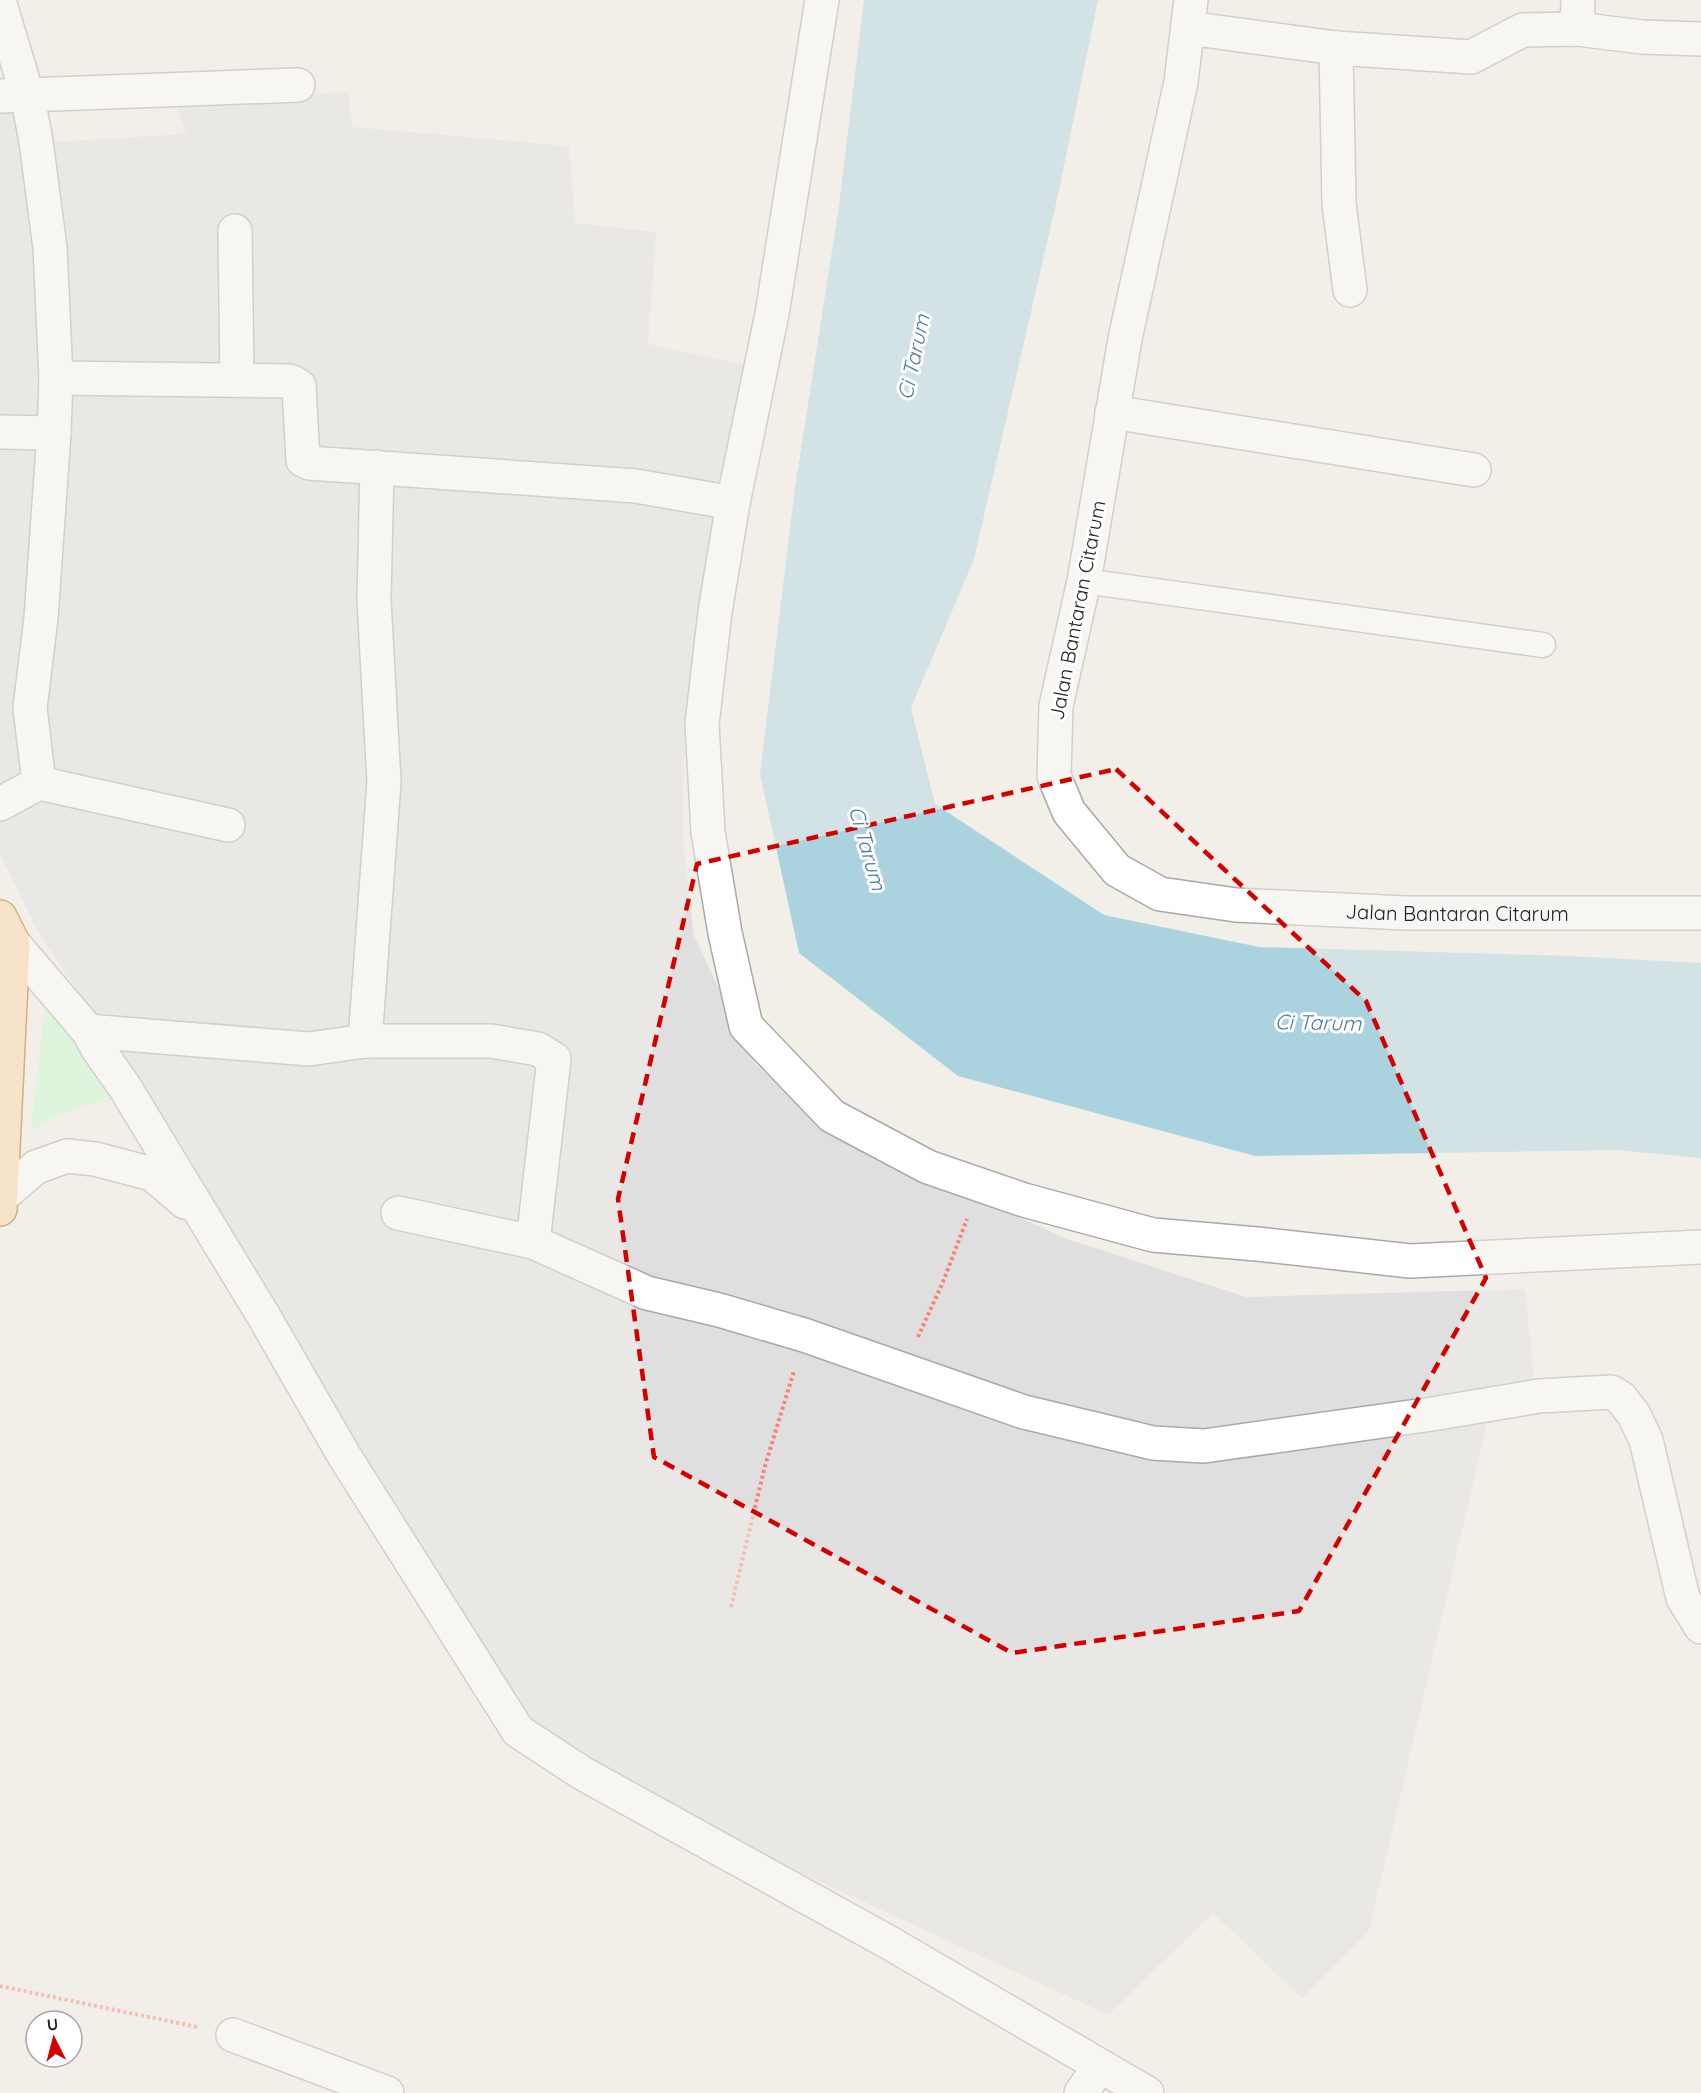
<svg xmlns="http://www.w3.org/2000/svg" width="1701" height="2093" viewBox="0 0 1701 2093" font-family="Quicksand,sans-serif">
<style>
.residential{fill:#e0dfdf}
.park{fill:#c8facc}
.water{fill:#aad3df}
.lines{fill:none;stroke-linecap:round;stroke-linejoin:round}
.lane-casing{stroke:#a9a9a9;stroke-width:27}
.street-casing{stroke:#a9a9a9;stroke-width:36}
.primary-casing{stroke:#a06b00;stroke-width:36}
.path{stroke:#fa8072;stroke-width:4;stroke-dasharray:3 3;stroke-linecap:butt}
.lane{stroke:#fff;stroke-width:24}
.street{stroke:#fff;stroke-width:33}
.primary{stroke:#fcd6a4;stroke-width:33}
.marked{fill:none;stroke:#d40000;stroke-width:4.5;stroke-dasharray:12 8;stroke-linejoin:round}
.labels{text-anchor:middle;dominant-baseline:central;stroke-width:6;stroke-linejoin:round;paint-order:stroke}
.street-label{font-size:20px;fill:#222;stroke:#fff}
.water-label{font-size:21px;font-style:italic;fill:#4a7aab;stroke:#fff}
</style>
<rect width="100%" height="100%" fill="#f2efe9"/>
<!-- residential -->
<path class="residential" d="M348 91 352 127 569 146 575 223 656 232 648 344 751 366 685 735 682 831 694 936 754 1063 831 1127 1064 1238 1246 1297 1525 1289 1535 1389 1494 1393 1369 1931 1302 1998 1213 1913 1108 2015 582 1771 500 1689 184 1149 39 934 0 854V102L25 98 52 142 186 134 177 107Z"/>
<!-- park -->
<path class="park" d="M45 1005 118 1101C82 1102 62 1112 31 1131Z"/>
<!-- water -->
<path class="water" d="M864 0H1098L1058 195 974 559 911 708 935 804 1104 915 1259 947 1568 956 1701 963V1158L1617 1150 1255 1156 958 1076 799 953 760 774 795 488 839 206Z"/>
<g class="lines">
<defs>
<path id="lane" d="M1084 581 1543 645"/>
<g id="street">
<path d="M822 0 772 314 733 503 715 612 702 724 708 832 725 933 746 1026 832 1116 928 1167 1024 1200 1153 1235 1257 1244 1410 1261 1701 1247"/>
<path id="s1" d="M1191 0 1181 82 1125 339 1084 581 1056 706 1054 776 1069 812 1117 870 1160 894 1236 905 1405 913H1701"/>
<path d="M0 4 27 94 36 141 50 248 56 378 54 433 41 618 30 708 39 783 0 804"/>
<path d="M1188 28 1336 48 1471 57 1523 30 1577 29 1642 37 1701 39"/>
<path d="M1577 29 1578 0"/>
<path d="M1336 48 1339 204 1350 290"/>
<path d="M0 96 298 85"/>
<path d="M235 231 237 380"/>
<path d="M56 378 290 381 299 386 303 460 309 463 636 486 733 503"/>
<path d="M1112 412 1474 470"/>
<path d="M0 432 54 433"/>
<path d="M39 783 228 825"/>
<path d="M13 943 88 1031 98 1049 124 1086 263 1315 345 1457 518 1731 582 1773 888 1942 1147 2093"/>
<path d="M88 1031 309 1049 365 1041H491L538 1049 554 1059 533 1242 647 1293 719 1310 804 1335 1024 1412 1153 1443 1204 1446 1432 1414 1539 1396 1611 1392 1621 1398 1634 1415 1646 1440 1683 1598 1701 1627"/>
<path d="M365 1041 384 782 374 600 377 467"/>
<path d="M1 1197 36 1167 67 1156 95 1159 152 1174 185 1202"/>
<path d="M398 1213 533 1242"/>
<path d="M233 2035 387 2093"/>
<path d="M1081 2093 1099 2067"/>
</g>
<path id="primary" d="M0 917 13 943 0 1209"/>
</defs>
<!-- lane casing -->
<use href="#lane" class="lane-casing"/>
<!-- street casing -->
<use href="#street" class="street-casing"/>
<!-- primary casing -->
<use href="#primary" class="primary-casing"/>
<!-- path -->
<g class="path">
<path d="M918 1337 943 1282 967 1219"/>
<path d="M731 1607 765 1466 794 1371"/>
<path d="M0 1986 197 2027"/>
</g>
<!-- lane -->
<use href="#lane" class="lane"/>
<!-- street -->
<use href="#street" class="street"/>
<!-- primary -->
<use href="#primary" class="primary"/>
</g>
<!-- marked area -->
<path d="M0 0H1701V2093H0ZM1116 769 1366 1001 1486 1278 1299 1611 1012 1653 654 1457 618 1199 697 864Z" fill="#f2efe9" fill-opacity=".55" fill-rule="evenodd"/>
<path class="marked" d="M1116 769 1366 1001 1486 1278 1299 1611 1012 1653 654 1457 618 1199 697 864Z"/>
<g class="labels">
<!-- street labels -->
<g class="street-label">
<text transform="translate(1077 610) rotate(-79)">Jalan Bantaran Citarum</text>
<text stroke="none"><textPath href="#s1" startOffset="1251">Jalan Bantaran Citarum</textPath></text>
</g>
<!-- water labels -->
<g class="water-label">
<text transform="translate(913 357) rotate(-78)">Ci Tarum</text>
<text transform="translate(868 848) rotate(74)">Ci Tarum</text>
<text transform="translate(1318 1022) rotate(1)">Ci Tarum</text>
</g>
</g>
<!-- north arrow -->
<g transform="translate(54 2039) rotate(354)"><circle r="28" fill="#ffffff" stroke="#a7a7a7" stroke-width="1.5"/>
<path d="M0-4.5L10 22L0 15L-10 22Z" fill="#d40000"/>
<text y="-9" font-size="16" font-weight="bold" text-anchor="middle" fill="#222222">U</text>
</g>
</svg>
